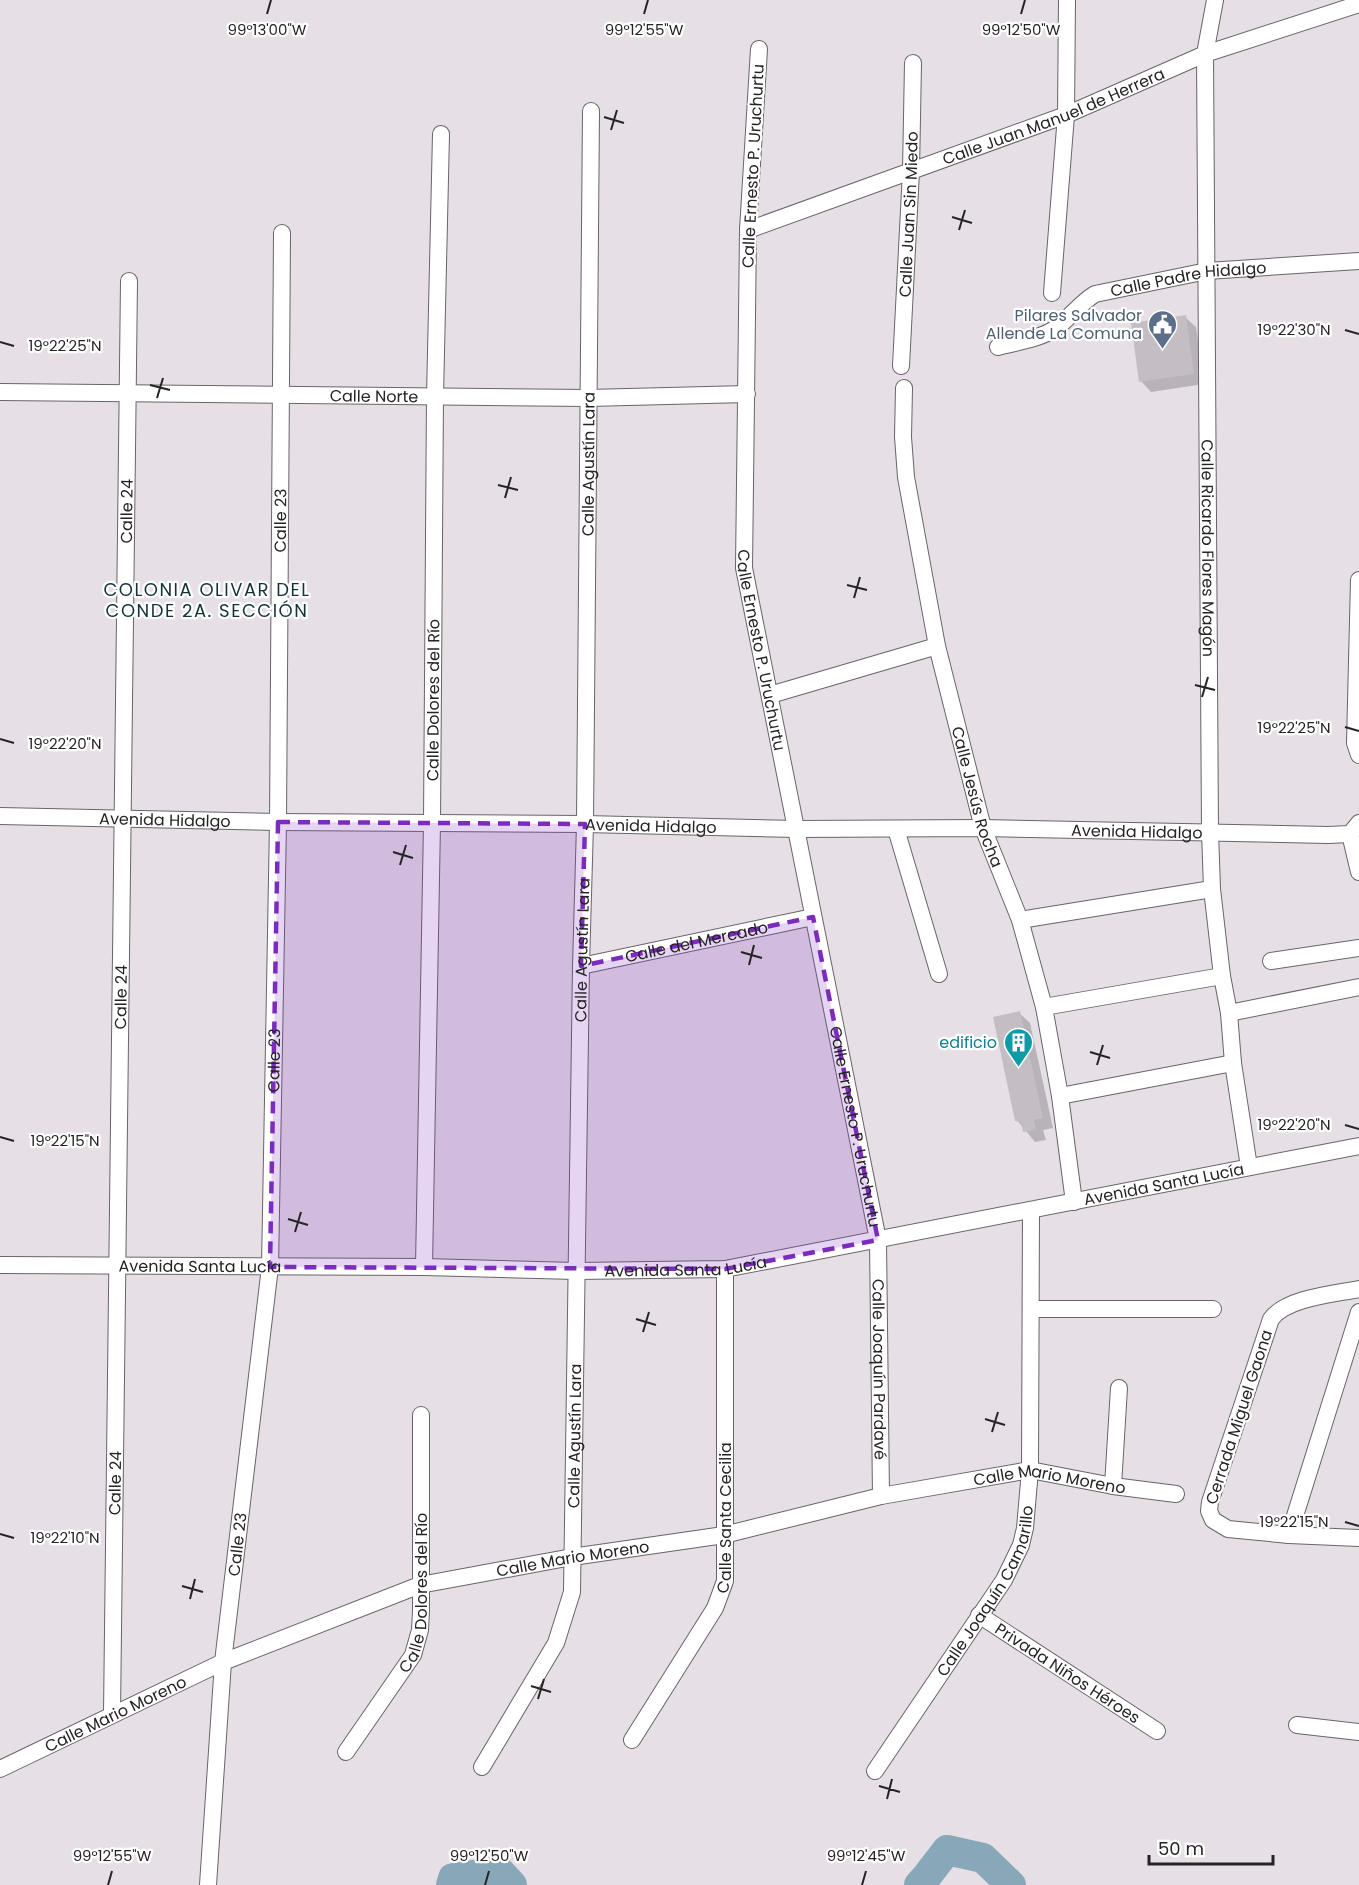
<svg xmlns="http://www.w3.org/2000/svg" width="1359" height="1885" viewBox="0 0 1359 1885" font-family="Poppins,sans-serif">
<style>
.shadow{fill:#0003}
.lines{fill:none;stroke-linecap:round;stroke-linejoin:round}
.river{stroke:#88a7b8;stroke-width:30}
.building{fill:#c4bec4}
.minor-casing{stroke:#696469;stroke-width:18}
.minor{stroke:#fff;stroke-width:16}
.marked{fill:#7b2cbf;fill-opacity:0.2;stroke:#7b2cbf;stroke-width:4.5;stroke-dasharray:12 8;stroke-linejoin:round}
.ticks{fill:none;stroke:#252325;stroke-width:2}
.labels{text-anchor:middle;dominant-baseline:central;stroke-width:4.5;stroke-linejoin:round;paint-order:stroke}
.street-label{font-size:16px;fill:#252325;stroke:#fff}
.service-label{font-size:16px;fill:#4e5e75;stroke:#fff;text-anchor:end}
.culture-label{font-size:16px;fill:#0d838f;stroke:#fff;text-anchor:end}
.neighbourhood-label{font-size:18px;letter-spacing:1.5px;fill:#113339;stroke:#fff}
.ticks-label{font-size:15px;text-anchor:middle;fill:#252325;stroke:#fff;stroke-width:4.5;stroke-linejoin:round;paint-order:stroke}
</style>
<rect width="100%" height="100%" fill="#e6e0e6"/>
<!-- shadow -->
<g class="shadow">
<path d="M1185 317 1196 327 1204 384 1151 392 1141 381Z"/>
<path d="M1019 1013 1030 1023 1053 1128 1043 1130 1046 1140 1035 1142 1017 1120Z"/>
</g>
<g class="lines">
<!-- river -->
<g class="river">
<path d="M451 1885 453 1878 499 1871 512 1885"/>
<path d="M919 1885 927 1876 947 1850 983 1858 1011 1885"/>
</g>
</g>
<!-- building -->
<g class="building">
<path d="M1186 315 1194 374 1139 382 1131 323Z"/>
<path d="M1020 1011 1043 1118 1034 1120 1036 1130 1023 1132 1021 1122 1015 1121 993 1017Z"/>
</g>
<g class="lines">
<defs>
<g id="minor">
<path id="s1" d="M1215 0 1205 54 1210 831 1212 889 1222 976 1229 1013 1233 1063 1249 1167"/>
<path id="s2" d="M759 49 748 230 744 568 878 1240 881 1496"/>
<path id="s3" d="M748 230 1066 115 1205 54 1359 4"/>
<path d="M1052 293 1066 115 1067 0"/>
<path id="s4" d="M998 347C1017 342 1040 339 1056 328 1070 318 1080 303 1095 294L1207 271 1359 261"/>
<path id="s5" d="M901 366 911 171 913 63"/>
<path id="s6" d="M904 388 903 437 906 477 937 646 983 828 1020 920 1044 1007 1060 1096 1074 1202"/>
<path id="s7" d="M0 392 588 398 747 394"/>
<path d="M1359 580 1355 743 1359 755"/>
<path d="M770 695 937 646"/>
<path id="s8" d="M0 816 278 822 585 824 797 829 983 828 1328 835 1350 834 1359 823"/>
<path d="M896 829 939 974"/>
<path d="M1350 834 1359 872"/>
<path d="M1020 920 1212 889"/>
<path d="M1271 961 1359 948"/>
<path id="s9" d="M581 966 813 917"/>
<path d="M1044 1007 1222 976"/>
<path d="M1229 1013 1359 987"/>
<path d="M1060 1096 1233 1063"/>
<path id="s10" d="M0 1265 424 1267 576 1271 725 1269 1359 1146"/>
<path id="s11" d="M424 1267 432 823 435 396 441 134"/>
<path d="M1359 1289C1334 1294 1286 1298 1271 1319L1210 1502 1209 1511 1213 1520 1228 1529 1289 1535 1359 1538"/>
<path d="M1032 1309H1213"/>
<path d="M1113 1486 1119 1388"/>
<path d="M1289 1535 1359 1312"/>
<path id="s12" d="M979 1615 1157 1731"/>
<path id="s13" d="M112 1714 129 281"/>
<path d="M1297 1725 1359 1732"/>
<path id="s14" d="M632 1740 715 1608 725 1581V1269"/>
<path id="s15" d="M346 1752 413 1655 420 1630 421 1611V1415"/>
<path id="s16" d="M482 1767 556 1643 572 1592 581 966 585 824 591 111"/>
<path id="s17" d="M0 1769 223 1662 420 1585 572 1557 724 1535 881 1496 1030 1470 1113 1486 1176 1494"/>
<path id="s18" d="M875 1771 1004 1580 1021 1545 1025 1528 1030 1470 1031 1210"/>
<path id="s19" d="M208 1885 223 1662 270 1267 278 822 282 233"/>
</g>
</defs>
<!-- minor casing -->
<use href="#minor" class="minor-casing"/>
<!-- minor -->
<use href="#minor" class="minor"/>
</g>
<!-- marked area -->
<path class="marked" d="M278 822 585 824 581 966 813 917 878 1240 725 1269 270 1267Z"/>
<!-- ticks -->
<path class="ticks" d="M267 14 271 0M644 14 648 0M1021 14 1025 0M604 117 624 123M611 130 617 110M952 217 972 223M959 230 965 210M1345 330 1359 334M0 342 14 346M150 385 170 390M157 398 163 378M498 485 518 490M505 498 511 477M847 585 867 590M854 598 860 577M1195 685 1215 690M1202 697 1208 677M1345 727 1359 731M0 739 14 743M393 852 413 858M400 865 406 845M741 952 762 958M749 965 754 945M1090 1052 1110 1058M1097 1065 1103 1045M1345 1125 1359 1129M0 1137 14 1141M288 1219 308 1225M295 1232 301 1212M636 1319 656 1325M643 1332 649 1312M985 1419 1005 1425M992 1432 998 1412M1345 1522 1359 1526M0 1534 14 1538M182 1586 203 1592M190 1599 195 1579M531 1686 551 1692M538 1699 544 1679M879 1786 900 1792M887 1799 892 1779M108 1885 112 1871M485 1885 489 1871M862 1885 866 1871"/>
<!-- icons -->
<defs>
<symbol id="civic-pin" viewBox="-11 -11 22 30"><path d="M0 17L-7.5 6A9.5 9.5 0 1 1 7.5 6Z" fill="#5c6f8a" stroke="#fff"/><path d="M-.6-6.5H3V-4.5H.6V-3L4-1V1h2V6H-6V1h2V-1L-.6-3ZM-1.2 2.5V6h2.4V2.5Z" fill="#fff"/></symbol>
<symbol id="building-pin" viewBox="-11 -11 22 30"><path d="M0 17L-7.5 6A9.5 9.5 0 1 1 7.5 6Z" fill="#0f9aa8" stroke="#fff"/><path d="M-4-6H4V6H1V3H-1V6H-4ZM-2.5-4.3h1.7v1.8h-1.7ZM.8-4.3h1.7v1.8H.8ZM-2.5-1h1.7V.8h-1.7ZM.8-1h1.7V.8H.8Z" fill="#fff"/></symbol>
</defs>
<g fill-rule="evenodd">
<use href="#civic-pin" x="1146" y="308" width="33" height="45"/>
<use href="#building-pin" x="1002" y="1026" width="33" height="45"/>
</g>
<g class="labels">
<!-- street labels -->
<g class="street-label">
<text stroke="none"><textPath href="#s3" startOffset="326">Calle Juan Manuel de Herrera</textPath></text>
<text transform="translate(753 166) rotate(-87)">Calle Ernesto P. Uruchurtu</text>
<text stroke="none"><textPath href="#s5" startOffset="152">Calle Juan Sin Miedo</textPath></text>
<text stroke="none"><textPath href="#s4" startOffset="208">Calle Padre Hidalgo</textPath></text>
<text stroke="none"><textPath href="#s7" startOffset="374">Calle Norte</textPath></text>
<text stroke="none"><textPath href="#s16" startOffset="1326">Calle Agustín Lara</textPath></text>
<text stroke="none"><textPath href="#s13" startOffset="1203">Calle 24</textPath></text>
<text stroke="none"><textPath href="#s19" startOffset="1368">Calle 23</textPath></text>
<text stroke="none"><textPath href="#s1" startOffset="549">Calle Ricardo Flores Magón</textPath></text>
<text stroke="none"><textPath href="#s2" startOffset="603">Calle Ernesto P. Uruchurtu</textPath></text>
<text stroke="none"><textPath href="#s11" startOffset="567">Calle Dolores del Río</textPath></text>
<text stroke="none"><textPath href="#s6" startOffset="417">Calle Jesús Rocha</textPath></text>
<text stroke="none"><textPath href="#s8" startOffset="165">Avenida Hidalgo</textPath></text>
<text stroke="none"><textPath href="#s8" startOffset="651">Avenida Hidalgo</textPath></text>
<text stroke="none"><textPath href="#s8" startOffset="1137">Avenida Hidalgo</textPath></text>
<text stroke="none"><textPath href="#s9" startOffset="118">Calle del Mercado</textPath></text>
<text stroke="none"><textPath href="#s16" startOffset="840">Calle Agustín Lara</textPath></text>
<text stroke="none"><textPath href="#s13" startOffset="717">Calle 24</textPath></text>
<text stroke="none"><textPath href="#s19" startOffset="828">Calle 23</textPath></text>
<text stroke="none"><textPath href="#s2" startOffset="1089">Calle Ernesto P. Uruchurtu</textPath></text>
<text stroke="none"><textPath href="#s10" startOffset="1172">Avenida Santa Lucía</textPath></text>
<text stroke="none"><textPath href="#s10" startOffset="686">Avenida Santa Lucía</textPath></text>
<text stroke="none"><textPath href="#s10" startOffset="200">Avenida Santa Lucía</textPath></text>
<text stroke="none"><textPath href="#s2" startOffset="1334">Calle Joaquín Pardavé</textPath></text>
<text transform="translate(1239 1417) rotate(-72)">Cerrada Miguel Gaona</text>
<text stroke="none"><textPath href="#s16" startOffset="354">Calle Agustín Lara</textPath></text>
<text stroke="none"><textPath href="#s13" startOffset="231">Calle 24</textPath></text>
<text stroke="none"><textPath href="#s17" startOffset="1100">Calle Mario Moreno</textPath></text>
<text stroke="none"><textPath href="#s14" startOffset="248">Calle Santa Cecilia</textPath></text>
<text stroke="none"><textPath href="#s19" startOffset="342">Calle 23</textPath></text>
<text stroke="none"><textPath href="#s17" startOffset="614">Calle Mario Moreno</textPath></text>
<text stroke="none"><textPath href="#s18" startOffset="213">Calle Joaquín Camarillo</textPath></text>
<text stroke="none"><textPath href="#s15" startOffset="180">Calle Dolores del Río</textPath></text>
<text stroke="none"><textPath href="#s12" startOffset="106">Privada Niños Héroes</textPath></text>
<text stroke="none"><textPath href="#s17" startOffset="128">Calle Mario Moreno</textPath></text>
</g>
<!-- service labels -->
<g class="service-label">
<text x="1142" y="315">Pilares Salvador<tspan x="1142" dy="18">Allende La Comuna</tspan></text>
</g>
<!-- culture labels -->
<g class="culture-label">
<text x="997" y="1042">edificio</text>
</g>
<!-- neighbourhood labels -->
<g class="neighbourhood-label">
<text x="207" y="589">COLONIA OLIVAR DEL<tspan x="207" dy="21">CONDE 2A. SECCIÓN</tspan></text>
</g>
</g>
<g class="ticks-label">
<text x="267" y="35">99°13'00"W</text>
<text x="644" y="35">99°12'55"W</text>
<text x="1021" y="35">99°12'50"W</text>
<text x="1294" y="335">19°22'30"N</text>
<text x="65" y="351">19°22'25"N</text>
<text x="1294" y="733">19°22'25"N</text>
<text x="65" y="749">19°22'20"N</text>
<text x="1294" y="1130">19°22'20"N</text>
<text x="65" y="1146">19°22'15"N</text>
<text x="1294" y="1527">19°22'15"N</text>
<text x="65" y="1543">19°22'10"N</text>
<text x="112" y="1861">99°12'55"W</text>
<text x="489" y="1861">99°12'50"W</text>
<text x="866" y="1861">99°12'45"W</text>
</g>
<!-- scale -->
<path d="M1149 1855v9h124v-9" fill="none" stroke="#252325" stroke-width="3"/>
<text x="1158" y="1855" font-size="18" fill="#252325" stroke="#ffffff" stroke-width="4.5" paint-order="stroke">50 m</text>
</svg>
